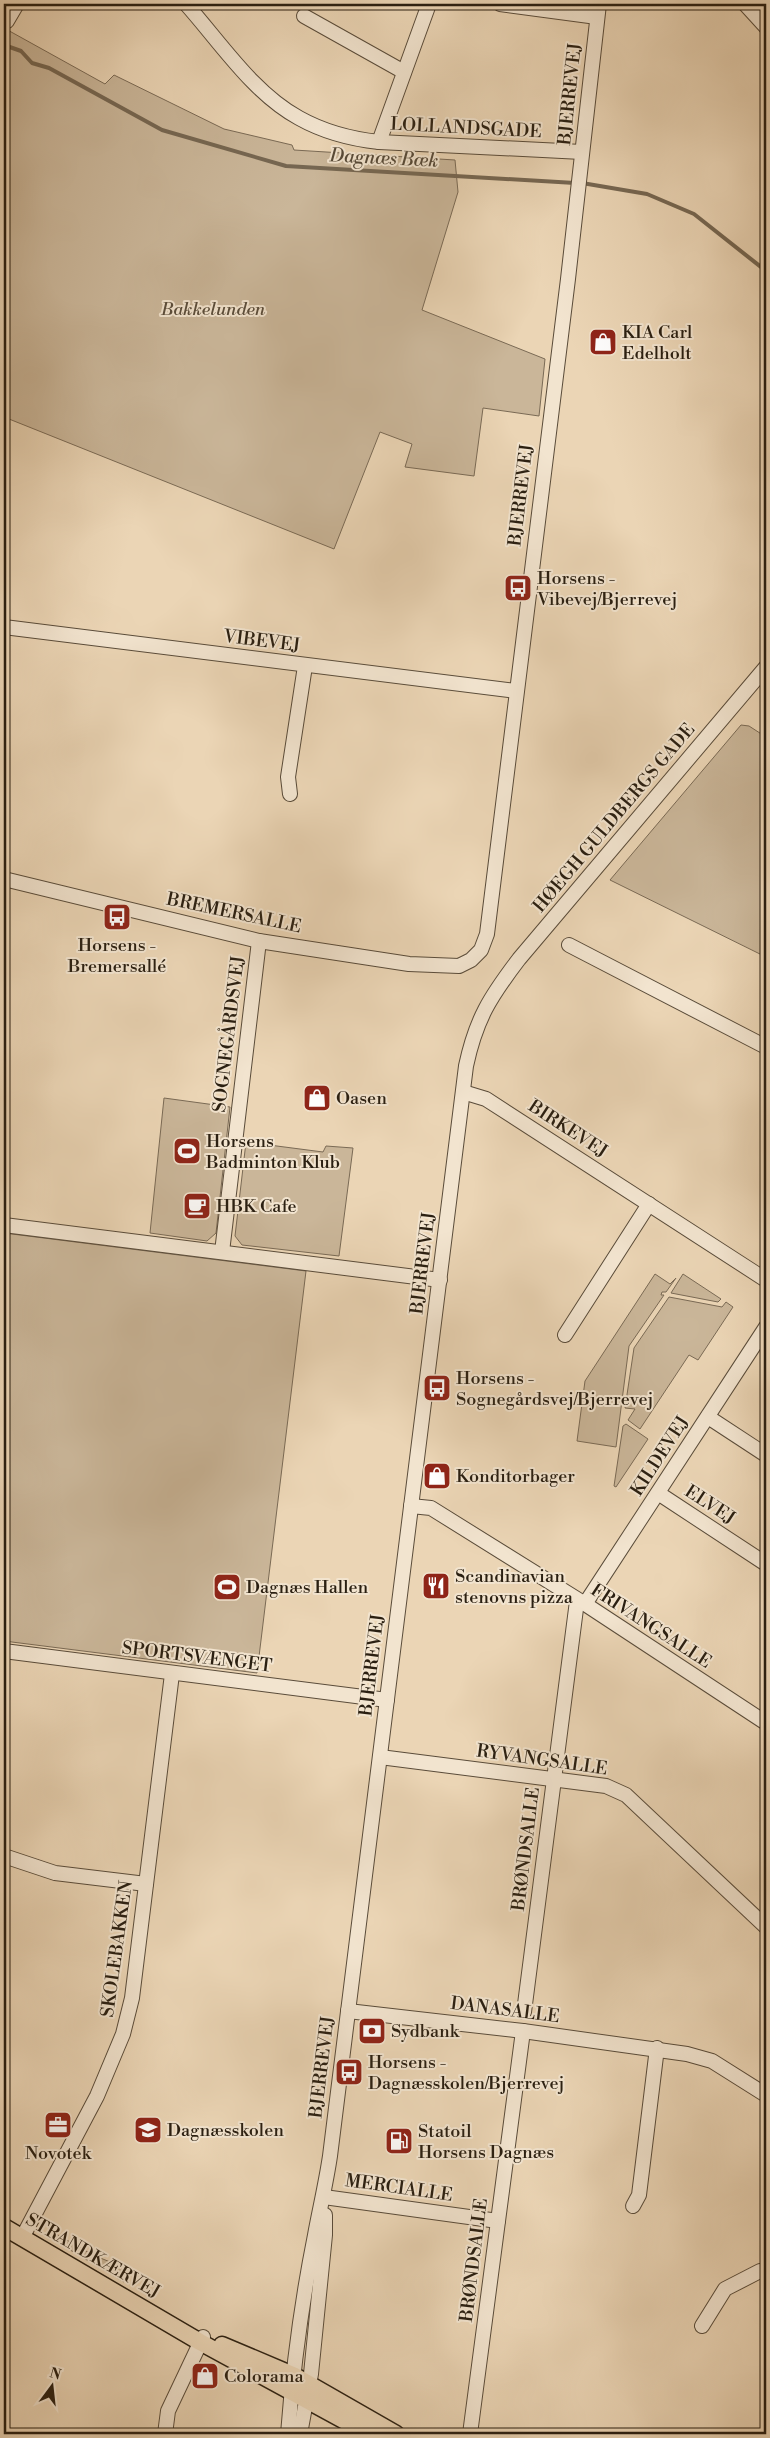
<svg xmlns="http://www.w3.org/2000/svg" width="770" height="2438" viewBox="0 0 770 2438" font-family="'Libre Bodoni',serif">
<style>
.green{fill:#cab699;stroke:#7a6a55}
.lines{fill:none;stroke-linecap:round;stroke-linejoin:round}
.stream{stroke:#766752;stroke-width:4}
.minor-casing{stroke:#5a4c3a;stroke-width:16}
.major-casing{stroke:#2a1f11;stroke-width:19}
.minor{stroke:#f2e4cf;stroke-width:14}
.major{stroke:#ebd5b5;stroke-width:16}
.labels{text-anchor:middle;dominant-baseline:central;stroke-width:4;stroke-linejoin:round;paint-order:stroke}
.street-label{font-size:18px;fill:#2a1f11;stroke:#f2e4cf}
.park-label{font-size:18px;font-style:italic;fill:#5a4c3a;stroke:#f2e4cf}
.poi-label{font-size:18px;fill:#2a1f11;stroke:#f2e4cf;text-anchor:start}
.water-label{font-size:19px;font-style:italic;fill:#564937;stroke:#f2e4cf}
</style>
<rect width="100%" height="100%" fill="#ebd5b5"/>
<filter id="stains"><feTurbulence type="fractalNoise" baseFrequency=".004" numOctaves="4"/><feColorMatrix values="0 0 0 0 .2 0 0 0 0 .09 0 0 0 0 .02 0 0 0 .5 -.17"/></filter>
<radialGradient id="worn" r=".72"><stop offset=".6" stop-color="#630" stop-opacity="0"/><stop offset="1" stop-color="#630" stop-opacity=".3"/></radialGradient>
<!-- green -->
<g class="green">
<path d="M4 28 105 84 114 75 224 129 292 145 294 150 455 160 458 192 422 310 545 359 539 416 483 408 474 476 405 467 412 444 380 432 334 549 4 417Z"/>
<path d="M741 725 749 726 766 737V957L610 880Z"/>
<path d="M164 1098 230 1107 216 1233 207 1241 150 1233Z"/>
<path d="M246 1142 323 1152 326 1146 353 1148 339 1256 242 1245 235 1236Z"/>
<path d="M4 1233 306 1271 257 1673 4 1641Z"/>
<path d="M655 1274 670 1284 676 1278 666 1292H662L661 1295H664L629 1346 616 1447 577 1441 585 1381Z"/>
<path d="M683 1274 721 1299 718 1302 671 1293Z"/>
<path d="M669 1297 722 1307 726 1302 733 1307 698 1360 689 1355 640 1429 628 1420 635 1409 625 1408 634 1348Z"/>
<path d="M626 1424 648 1439 616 1487 614 1486 623 1426Z"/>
<path d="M56 2234 93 2255 120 2266 125 2275 124 2282 55 2241Z"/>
</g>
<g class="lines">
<!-- stream -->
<g class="stream">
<path d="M4 45 21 51 32 63 49 68 162 130 286 166 575 183"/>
<path d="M582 183 647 194 694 214 766 271"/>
</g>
<defs>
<g id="minor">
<path d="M186 4C220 42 253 93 299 118 324 132 351 139 379 142L582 152"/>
<path d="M500 4 597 17"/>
<path d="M745 4 766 27"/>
<path d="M304 16 404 72"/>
<path d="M4 19 7 21 17 4"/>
<path d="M379 142 429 4"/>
<path d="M4 627 516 691"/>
<path d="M290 794 288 777 305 666"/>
<path d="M4 879 259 941 409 964 459 966 471 960 481 950 487 934 568 279 599 4"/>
<path d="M569 945 766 1047"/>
<path d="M463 1092 486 1099 766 1280"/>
<path d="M4 1225 440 1280"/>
<path d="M222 1252 259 941"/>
<path d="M565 1335 649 1204"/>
<path d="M708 1417 766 1455"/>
<path d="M658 1493 766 1564"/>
<path d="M411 1506 431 1508 585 1604 766 1723"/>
<path d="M585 1604 766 1327"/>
<path d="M4 1651 387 1700"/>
<path d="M380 1757 606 1786 626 1795 766 1927"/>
<path d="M4 1856 55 1873 146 1884"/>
<path d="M348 2011 523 2031 687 2054 712 2061 766 2095"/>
<path d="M524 2012 577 1601"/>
<path d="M324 2197 498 2221"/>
<path d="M633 2206 639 2195 657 2048"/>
<path d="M22 2238 97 2096 123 2034 132 1998 172 1674"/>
<path d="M702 2326 725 2289 760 2271H766"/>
<path d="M165 2434 168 2411 203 2337"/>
<path d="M288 2434C293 2368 302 2300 315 2235 320 2208 326 2183 330 2156L466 1066C476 1019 490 997 519 959L766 667"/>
<path d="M300 2434 311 2374 325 2235V2215"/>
<path d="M470 2434 523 2031"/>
</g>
<g id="major">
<path d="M4 2227 200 2342 369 2434"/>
<path d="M222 2345 293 2375 396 2434"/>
</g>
</defs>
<!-- minor casing -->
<use href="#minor" class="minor-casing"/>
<!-- major casing -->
<use href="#major" class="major-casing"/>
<!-- minor -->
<use href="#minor" class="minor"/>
<!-- major -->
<use href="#major" class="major"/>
</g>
<!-- icons -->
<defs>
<symbol id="shop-square" viewBox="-11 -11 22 22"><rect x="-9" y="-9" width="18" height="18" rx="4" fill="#8f2418" stroke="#f2e4cf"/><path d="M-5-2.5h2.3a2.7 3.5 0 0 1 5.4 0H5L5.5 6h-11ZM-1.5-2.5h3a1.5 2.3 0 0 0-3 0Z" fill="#fff"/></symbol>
<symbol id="bus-square" viewBox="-11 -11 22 22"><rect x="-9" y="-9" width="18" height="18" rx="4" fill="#8f2418" stroke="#f2e4cf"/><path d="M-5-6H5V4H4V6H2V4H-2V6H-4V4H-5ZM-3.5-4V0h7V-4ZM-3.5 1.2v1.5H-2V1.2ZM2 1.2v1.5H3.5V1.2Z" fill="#fff"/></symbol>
<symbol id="stadium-square" viewBox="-11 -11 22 22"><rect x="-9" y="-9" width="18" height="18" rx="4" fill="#8f2418" stroke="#f2e4cf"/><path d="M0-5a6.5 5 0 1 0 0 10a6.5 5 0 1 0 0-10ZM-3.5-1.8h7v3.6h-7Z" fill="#fff"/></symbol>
<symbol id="cafe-square" viewBox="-11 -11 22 22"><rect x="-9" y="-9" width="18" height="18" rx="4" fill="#8f2418" stroke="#f2e4cf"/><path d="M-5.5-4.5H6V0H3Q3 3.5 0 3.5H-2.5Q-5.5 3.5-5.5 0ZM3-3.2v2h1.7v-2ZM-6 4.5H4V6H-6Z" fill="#fff"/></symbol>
<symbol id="restaurant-square" viewBox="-11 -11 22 22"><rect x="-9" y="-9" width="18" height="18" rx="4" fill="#8f2418" stroke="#f2e4cf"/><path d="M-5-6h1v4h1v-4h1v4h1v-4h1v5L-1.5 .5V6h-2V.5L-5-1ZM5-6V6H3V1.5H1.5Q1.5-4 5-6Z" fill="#fff"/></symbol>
<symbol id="bank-square" viewBox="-11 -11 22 22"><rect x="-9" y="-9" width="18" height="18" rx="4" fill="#8f2418" stroke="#f2e4cf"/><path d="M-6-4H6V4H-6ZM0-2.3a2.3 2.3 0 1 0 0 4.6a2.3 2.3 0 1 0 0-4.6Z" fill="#fff"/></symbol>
<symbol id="office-square" viewBox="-11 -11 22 22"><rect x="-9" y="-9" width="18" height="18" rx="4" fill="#8f2418" stroke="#f2e4cf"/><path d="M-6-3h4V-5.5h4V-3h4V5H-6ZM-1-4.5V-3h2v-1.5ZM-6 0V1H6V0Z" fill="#fff"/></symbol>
<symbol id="school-square" viewBox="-11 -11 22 22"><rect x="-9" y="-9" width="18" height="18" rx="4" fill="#8f2418" stroke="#f2e4cf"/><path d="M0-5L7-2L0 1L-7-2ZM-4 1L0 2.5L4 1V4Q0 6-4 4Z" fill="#fff"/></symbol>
<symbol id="fuel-square" viewBox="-11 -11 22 22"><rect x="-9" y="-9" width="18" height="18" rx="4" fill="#8f2418" stroke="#f2e4cf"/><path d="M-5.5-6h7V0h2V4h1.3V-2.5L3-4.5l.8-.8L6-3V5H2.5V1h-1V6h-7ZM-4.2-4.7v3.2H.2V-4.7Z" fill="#fff"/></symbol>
</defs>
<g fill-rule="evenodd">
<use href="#shop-square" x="587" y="326" width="32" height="32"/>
<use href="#bus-square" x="502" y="572" width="32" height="32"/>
<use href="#bus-square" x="101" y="901" width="32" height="32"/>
<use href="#shop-square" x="301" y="1082" width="32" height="32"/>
<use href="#stadium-square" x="171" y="1135" width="32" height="32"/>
<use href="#cafe-square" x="181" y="1190" width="32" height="32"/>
<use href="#bus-square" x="421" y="1372" width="32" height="32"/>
<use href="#shop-square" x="421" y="1460" width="32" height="32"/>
<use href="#restaurant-square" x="420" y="1570" width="32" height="32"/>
<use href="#stadium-square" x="211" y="1571" width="32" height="32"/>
<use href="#bank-square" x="356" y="2015" width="32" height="32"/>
<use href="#bus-square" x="333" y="2056" width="32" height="32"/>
<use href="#office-square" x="42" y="2109" width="32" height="32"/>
<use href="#school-square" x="132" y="2114" width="32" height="32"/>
<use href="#fuel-square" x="383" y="2125" width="32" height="32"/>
<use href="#shop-square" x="189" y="2360" width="32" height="32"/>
</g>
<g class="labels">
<!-- street labels -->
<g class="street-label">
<text transform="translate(570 94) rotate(-84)">BJERREVEJ</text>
<text transform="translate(466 128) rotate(3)">LOLLANDSGADE</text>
<text transform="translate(521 495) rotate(-83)">BJERREVEJ</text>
<text transform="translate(262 641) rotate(7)">VIBEVEJ</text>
<text transform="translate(614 818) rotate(-50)">HØEGH GULDBERGS GADE</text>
<text transform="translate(234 913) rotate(12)">BREMERSALLE</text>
<text transform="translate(229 1034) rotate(-83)">SOGNEGÅRDSVEJ</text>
<text transform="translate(568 1129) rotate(33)">BIRKEVEJ</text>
<text transform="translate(423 1263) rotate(-83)">BJERREVEJ</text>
<text transform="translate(660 1456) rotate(-57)">KILDEVEJ</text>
<text transform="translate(710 1505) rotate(33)">ELVEJ</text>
<text transform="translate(651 1626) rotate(33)">FRIVANGSALLE</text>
<text transform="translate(197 1657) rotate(7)">SPORTSVÆNGET</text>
<text transform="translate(372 1665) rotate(-83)">BJERREVEJ</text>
<text transform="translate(542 1760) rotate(8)">RYVANGSALLE</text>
<text transform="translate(526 1849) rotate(-83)">BRØNDSALLE</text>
<text transform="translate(117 1949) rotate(-82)">SKOLEBAKKEN</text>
<text transform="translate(505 2010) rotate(7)">DANASALLE</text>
<text transform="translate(322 2067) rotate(-83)">BJERREVEJ</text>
<text transform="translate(399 2188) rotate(8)">MERCIALLE</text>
<text transform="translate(93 2256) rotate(30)">STRANDKÆRVEJ</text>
<text transform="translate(474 2260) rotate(-83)">BRØNDSALLE</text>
</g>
<!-- park labels -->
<g class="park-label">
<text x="213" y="309">Bakkelunden</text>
</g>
<!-- poi labels -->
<g class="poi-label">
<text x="622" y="332">KIA Carl<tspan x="622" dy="21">Edelholt</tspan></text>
<text x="537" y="578">Horsens -<tspan x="537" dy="21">Vibevej/Bjerrevej</tspan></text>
<text x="117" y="945" text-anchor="middle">Horsens -<tspan x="117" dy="21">Bremersallé</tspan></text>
<text x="336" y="1098">Oasen</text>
<text x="206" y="1141">Horsens<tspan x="206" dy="21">Badminton Klub</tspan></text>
<text x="216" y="1206">HBK Cafe</text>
<text x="456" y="1378">Horsens -<tspan x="456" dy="21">Sognegårdsvej/Bjerrevej</tspan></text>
<text x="456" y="1476">Konditorbager</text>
<text x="455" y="1576">Scandinavian<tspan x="455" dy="21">stenovns pizza</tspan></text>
<text x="246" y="1587">Dagnæs Hallen</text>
<text x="391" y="2031">Sydbank</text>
<text x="368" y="2062">Horsens -<tspan x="368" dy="21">Dagnæsskolen/Bjerrevej</tspan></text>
<text x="167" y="2130">Dagnæsskolen</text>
<text x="418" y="2131">Statoil<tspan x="418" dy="21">Horsens Dagnæs</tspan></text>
<text x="58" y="2153" text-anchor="middle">Novotek</text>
<text x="224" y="2376">Colorama</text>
</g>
<!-- water labels -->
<g class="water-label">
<text transform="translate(384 158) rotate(3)">Dagnæs Bæk</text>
</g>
</g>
<!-- margin -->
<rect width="770" height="2438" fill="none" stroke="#ebd5b5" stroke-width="20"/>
<rect x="5" y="5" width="760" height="2428" fill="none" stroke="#2a1f11" stroke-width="2.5"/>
<rect x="10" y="10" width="750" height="2418" fill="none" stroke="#2a1f11"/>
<!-- north arrow -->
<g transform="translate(52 2386) rotate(15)" stroke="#f2e4cf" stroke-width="4" paint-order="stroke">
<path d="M0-4L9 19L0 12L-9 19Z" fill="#2a1f11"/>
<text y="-8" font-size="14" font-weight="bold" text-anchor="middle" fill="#2a1f11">N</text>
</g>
<rect width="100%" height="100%" filter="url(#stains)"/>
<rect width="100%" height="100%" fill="url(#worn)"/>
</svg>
